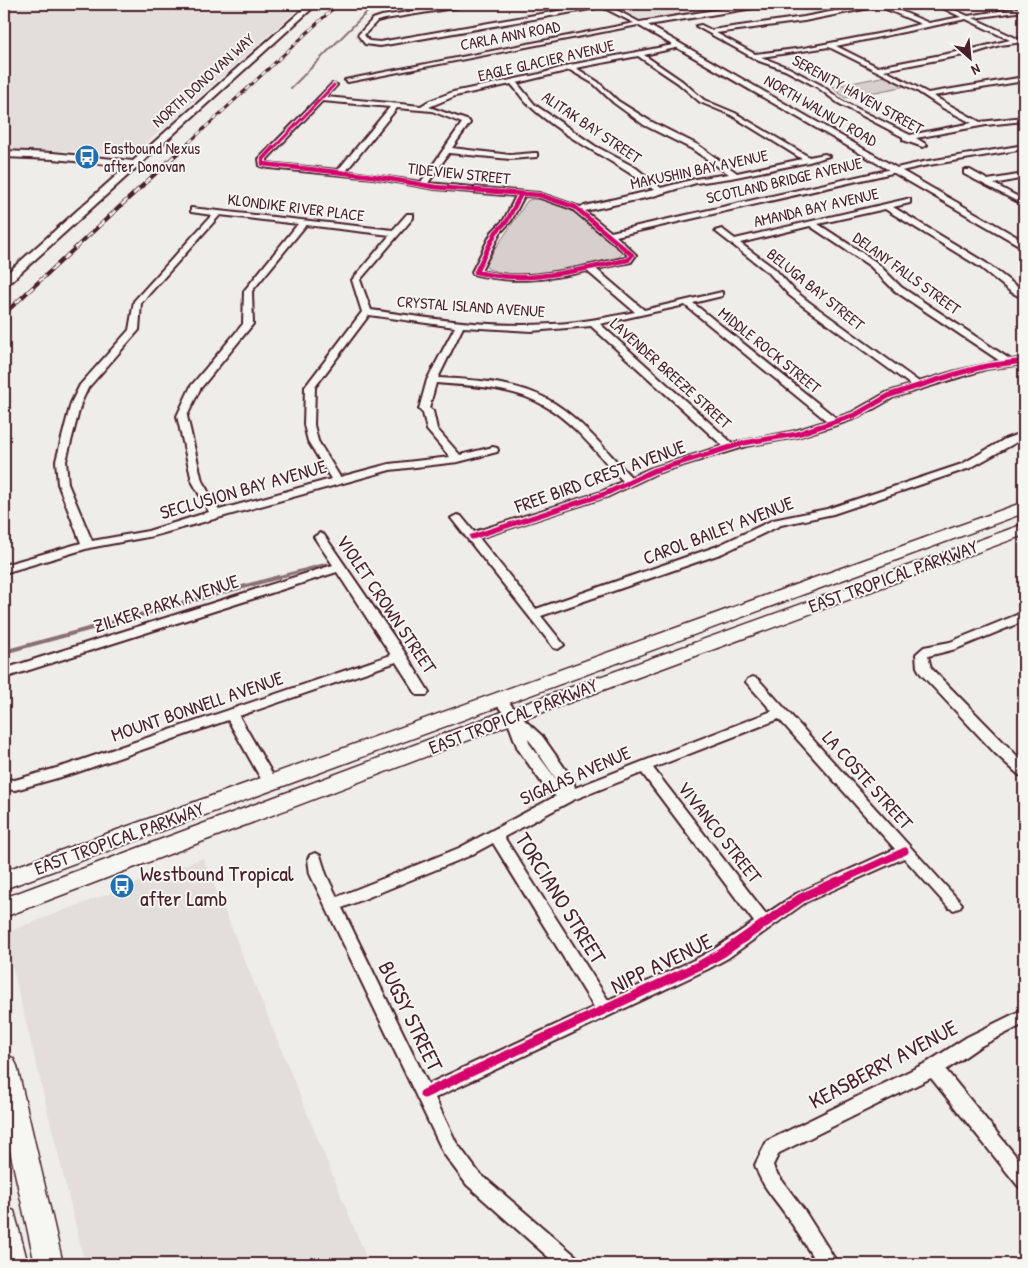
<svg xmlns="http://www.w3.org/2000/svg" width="1028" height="1268" viewBox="0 0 1028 1268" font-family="'Patrick Hand',sans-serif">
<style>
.built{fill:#e3dedc}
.green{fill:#d7cfce;stroke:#90777c}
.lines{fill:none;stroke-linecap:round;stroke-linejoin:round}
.stream-far2{stroke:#8a6f74;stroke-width:2}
.stream-far1{stroke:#8a6f74;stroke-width:3}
.stream{stroke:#8a6f74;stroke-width:4}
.minor-casing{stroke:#4a1f2b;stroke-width:4}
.tertiary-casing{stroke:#4a1f2b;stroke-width:4}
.secondary-casing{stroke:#4a1f2b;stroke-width:3}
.minor{fill:#f6f6f2;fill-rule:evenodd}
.tertiary{fill:#f6f6f2;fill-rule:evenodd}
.secondary{fill:#f6f6f2;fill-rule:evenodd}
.rail-far1-casing{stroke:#4a1f2b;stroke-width:3}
.rail-casing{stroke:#4a1f2b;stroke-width:4}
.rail-far1{stroke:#f6f6f2;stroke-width:2;stroke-dasharray:5.5;stroke-linecap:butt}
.rail{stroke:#f6f6f2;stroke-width:2.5;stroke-dasharray:8;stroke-linecap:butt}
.cycleway-far4-casing{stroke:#f6f6f2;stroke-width:5}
.cycleway-far3-casing{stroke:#f6f6f2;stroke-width:6}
.cycleway-far2-casing{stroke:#f6f6f2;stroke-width:8}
.cycleway-far1-casing{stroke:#f6f6f2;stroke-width:10}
.cycleway-casing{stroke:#f6f6f2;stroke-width:12}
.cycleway-far4{stroke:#d6006c;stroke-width:3}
.cycleway-far3{stroke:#d6006c;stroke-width:4.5}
.cycleway-far2{stroke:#d6006c;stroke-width:5}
.cycleway-far1{stroke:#d6006c;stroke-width:7}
.cycleway{stroke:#d6006c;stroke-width:9}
.labels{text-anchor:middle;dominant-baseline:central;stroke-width:4;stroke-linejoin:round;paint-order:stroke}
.far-street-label{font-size:16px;fill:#4a1f2b;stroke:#f6f6f2}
.far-poi-label{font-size:16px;fill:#4a1f2b;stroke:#f6f6f2;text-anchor:start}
.street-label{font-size:19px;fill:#4a1f2b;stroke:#f6f6f2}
.near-poi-label{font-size:22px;fill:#4a1f2b;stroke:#f6f6f2;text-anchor:start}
.near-street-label{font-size:22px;fill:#4a1f2b;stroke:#f6f6f2}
</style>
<rect width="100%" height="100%" fill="#efedea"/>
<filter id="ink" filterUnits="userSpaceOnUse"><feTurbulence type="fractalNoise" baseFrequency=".02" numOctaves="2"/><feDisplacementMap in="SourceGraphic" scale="10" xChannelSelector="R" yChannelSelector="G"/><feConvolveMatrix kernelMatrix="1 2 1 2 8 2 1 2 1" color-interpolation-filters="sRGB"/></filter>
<g filter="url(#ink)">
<!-- built -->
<g class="built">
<path d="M4 4H304L136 152 117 154 71 151H4Z"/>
<path d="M611 4H742L643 21Z"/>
<path d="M203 858 369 1264H85L4 933Z"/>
</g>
<!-- green -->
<g class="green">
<path d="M886 76 906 86 845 98 832 87Z"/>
<path d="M532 199C569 200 596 229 624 251L623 253 619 257C578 266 530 283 488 269L485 265C498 243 514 223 527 201Z"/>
</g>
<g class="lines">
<!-- stream-far2 -->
<path class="stream-far2" d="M291 88 375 4"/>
<!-- stream-far1 -->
<path class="stream-far1" d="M274 578 327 564"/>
<!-- stream -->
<path class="stream" d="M4 652 279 577"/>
<defs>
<g id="minor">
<path d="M464 4H478L385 19 377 21 364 35 369 41 380 42 598 4H605L643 24 348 82 345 80 634 23 602 7 380 46 365 44 358 35 373 19 382 16Z"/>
<path d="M871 4H884L929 23 961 17 935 4H942L968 16 1024 7V11L973 18 1018 39 1024 38V42L1000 45 974 53 884 70 928 93 1024 77V81L933 96 980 122 1024 117V121L986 125 916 138 927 145 923 147 903 140V137L838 103 817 87 785 70 759 61 696 26 701 25 711 30 804 17ZM879 6 921 24 888 32 804 48 755 54 716 33 804 21ZM966 19 1010 40 973 49 878 67 836 46ZM829 47 917 91 943 108 972 123 910 135 842 101 821 85 789 68 761 57Z"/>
<path d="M678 44 680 45V47L644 55 682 81 704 100 735 113 809 157 825 154 829 156 809 162 731 178 696 183 650 197 585 211 611 232 923 162 1024 145V149L923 166 616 236 636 255 631 262 596 269 644 310 722 292V296L693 303 836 418 851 413 886 393 911 385 803 306 789 295 769 273 715 231 722 229 735 239 907 199H910V203L893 207 986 263 1024 292V299L1011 292 980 267 885 209 818 224 876 262 901 287 1011 360 1024 358V364L986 369 894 397 859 417 839 424 797 437 746 446 657 473 609 496 479 538 536 609 715 547 773 520 827 509 962 464 1005 439 1024 432V438L970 468 833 514 781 525 723 553 541 616 564 645 558 649 554 648 451 518 457 515 461 516 474 532 601 492 623 481C599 456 576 424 545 406 513 387 473 386 436 383L429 408 433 411 437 429 460 455 493 447 497 448 498 450 497 452 458 462 390 470 153 536 89 548 4 573V565L81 543 58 484 56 461 71 403 80 385 129 330 134 301 212 215 191 212V208L393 230 407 214H413V218L360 280 371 310C432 319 491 328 552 324 581 323 608 317 635 312L587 271C546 280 514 284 473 274L472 272 492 232 504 220 516 196 435 189 373 178 269 168 260 166 259 159 332 84 337 85 326 97 421 106 429 101 453 92 540 74 570 65ZM638 56 678 83 700 102 731 115 802 159 737 173 698 145 650 121 618 101 598 82 576 68ZM570 70 594 84 614 103 644 125 692 149 729 174 695 179 661 188 636 168 595 146 535 105 517 83ZM511 84C518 91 523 101 531 107 568 141 615 160 654 190L580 207 539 193 428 183 449 153 510 159 537 157V153H534L510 155 452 148 470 123 469 121 429 107 455 96ZM322 101 390 107 338 170 267 163V159ZM397 108 432 111 462 123 421 182 346 171ZM524 196 538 197 572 209 628 255 625 258C577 267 530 283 481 271L500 233 511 221ZM220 215 298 224 244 291 243 324 191 386 177 416 192 481 209 512 148 531 92 541 68 484 66 461 81 403 88 388 139 330 141 303ZM306 225 390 235 352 280 362 312 305 387 304 425 308 441 331 479 219 510 202 481 187 416 200 389 253 324 252 291ZM810 226 870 266 895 291 1000 361 956 371 919 382 809 302 795 291 775 269 740 243ZM685 305 827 421 795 431 732 443 600 324ZM369 315 455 327 427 380 419 409 423 413 427 430 450 457 389 464 340 477 318 441 314 425 315 387ZM591 326 723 446 649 469 631 477C607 452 584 422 554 403 520 382 477 380 438 378L463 327 531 331Z"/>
<path d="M964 170H970L988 180 1024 174V178L994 184 1024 200V205L964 174Z"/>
<path d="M320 533 324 535 405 653 429 692 427 695H417L396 662 239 716 277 782 275 786 270 787 265 786 228 720 75 773 15 790 4 789V779L15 780 67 765 391 655 337 572 4 678V669L333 565 314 537Z"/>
<path d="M1024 612V621L956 649 928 656 931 668 1024 763V776L1019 775 995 753 921 674 917 667 916 654 924 647 950 642Z"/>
<path d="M753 677 758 679 962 904 959 908 954 910 949 908 904 858 806 902 728 958 708 969 435 1098 456 1142 479 1173 577 1257 580 1264H556L467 1185 444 1154 310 874 308 859 310 855 315 853 320 855 326 874 337 897 459 848 556 796 549 793 518 749 506 717 492 698 494 695H504L517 713 542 736 573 780 575 788 772 711 746 682 748 679ZM779 719 895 849 796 894 766 914 653 768ZM528 739 532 744 561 786 529 743ZM642 773 754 922 716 948 696 959 608 1000 504 837 573 800ZM493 843 594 1007 428 1084 342 908 469 856Z"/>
<path d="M1024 1009V1024L979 1047 946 1070 1024 1166V1189L1018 1186 931 1078 779 1153 773 1165 775 1171 804 1210 838 1264H817C807 1248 797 1231 786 1215 774 1198 761 1185 755 1165L767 1141 928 1062 967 1037Z"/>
</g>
<g id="tertiary">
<path d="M309 4H317L8 284 4 285V276L127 166 53 159 4 157V151L53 153 133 161Z"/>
<path d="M753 4H770L766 6 648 25 1024 241V248L636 24 640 22Z"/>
</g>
<g id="secondary">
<path d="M1024 502V513L4 889V871Z"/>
<path d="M1024 524V535L519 721 4 917V898L505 711Z"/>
<path d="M4 1054 13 1058 17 1066 63 1264H35L4 1123Z"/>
<path d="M4 1207 14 1211 28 1264H4Z"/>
</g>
</defs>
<!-- minor casing -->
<use href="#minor" class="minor-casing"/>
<!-- tertiary casing -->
<use href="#tertiary" class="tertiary-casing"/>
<!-- secondary casing -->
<use href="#secondary" class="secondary-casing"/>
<!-- minor -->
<use href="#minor" class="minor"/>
<!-- tertiary -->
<use href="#tertiary" class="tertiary"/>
<!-- secondary -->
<use href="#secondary" class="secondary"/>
<defs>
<path id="rail-far1" d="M181 150 338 4"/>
<path id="rail" d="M4 314 183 148"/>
</defs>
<!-- rail-far1 casing -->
<use href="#rail-far1" class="rail-far1-casing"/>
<!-- rail casing -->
<use href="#rail" class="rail-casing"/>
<!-- rail-far1 -->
<use href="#rail-far1" class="rail-far1"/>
<!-- rail -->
<use href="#rail" class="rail"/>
<defs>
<path id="cycleway-far4" d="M272 150 334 85"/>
<path id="cycleway-far3" d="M273 148 263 159V164L373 176 435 187 539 195 575 207 632 255 628 260C575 270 530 285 476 272L496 232 507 221 521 194"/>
<path id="cycleway-far2" d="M472 537 605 494 653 471 744 443 797 434 855 415 890 395 959 373 986 366 1024 361"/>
<path id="cycleway-far1" d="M835 883 905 851"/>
<path id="cycleway" d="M424 1094 702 964 722 953 801 898 838 881"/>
</defs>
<!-- cycleway-far4 casing -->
<use href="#cycleway-far4" class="cycleway-far4-casing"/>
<!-- cycleway-far3 casing -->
<use href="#cycleway-far3" class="cycleway-far3-casing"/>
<!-- cycleway-far2 casing -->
<use href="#cycleway-far2" class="cycleway-far2-casing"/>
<!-- cycleway-far1 casing -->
<use href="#cycleway-far1" class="cycleway-far1-casing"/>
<!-- cycleway casing -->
<use href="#cycleway" class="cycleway-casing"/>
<!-- cycleway-far4 -->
<use href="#cycleway-far4" class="cycleway-far4"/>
<!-- cycleway-far3 -->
<use href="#cycleway-far3" class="cycleway-far3"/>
<!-- cycleway-far2 -->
<use href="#cycleway-far2" class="cycleway-far2"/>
<!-- cycleway-far1 -->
<use href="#cycleway-far1" class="cycleway-far1"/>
<!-- cycleway -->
<use href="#cycleway" class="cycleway"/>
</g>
</g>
<!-- icons -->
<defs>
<symbol id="bus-disc" viewBox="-11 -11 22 22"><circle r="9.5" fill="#1f6fb2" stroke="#f6f6f2"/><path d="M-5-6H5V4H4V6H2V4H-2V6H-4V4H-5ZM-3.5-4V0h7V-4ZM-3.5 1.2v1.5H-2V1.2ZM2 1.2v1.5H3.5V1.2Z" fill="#fff"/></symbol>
</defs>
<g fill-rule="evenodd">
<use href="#bus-disc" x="73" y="143" width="28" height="28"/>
<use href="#bus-disc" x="108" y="872" width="28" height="28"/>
</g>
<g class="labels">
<!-- far-street labels -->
<g class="far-street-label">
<text transform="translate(510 35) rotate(-11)">CARLA ANN ROAD</text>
<text transform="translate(546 60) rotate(-13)">EAGLE GLACIER AVENUE</text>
<text transform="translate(203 80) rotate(-42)">NORTH DONOVAN WAY</text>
<text transform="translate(858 94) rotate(29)">SERENITY HAVEN STREET</text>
<text transform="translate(821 110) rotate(30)">NORTH WALNUT ROAD</text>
<text transform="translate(592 127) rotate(34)">ALITAK BAY STREET</text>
<text transform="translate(699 169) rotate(-12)">MAKUSHIN BAY AVENUE</text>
<text transform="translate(459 173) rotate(6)">TIDEVIEW STREET</text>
<text transform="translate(784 180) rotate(-13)">SCOTLAND BRIDGE AVENUE</text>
<text transform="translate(296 207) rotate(7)">KLONDIKE RIVER PLACE</text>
<text transform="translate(816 207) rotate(-13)">AMANDA BAY AVENUE</text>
<text transform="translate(907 273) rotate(36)">DELANY FALLS STREET</text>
<text transform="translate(816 289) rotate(39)">BELUGA BAY STREET</text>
<text transform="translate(471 306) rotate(4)">CRYSTAL ISLAND AVENUE</text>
<text transform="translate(770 350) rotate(39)">MIDDLE ROCK STREET</text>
<text transform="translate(671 373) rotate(42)">LAVENDER BREEZE STREET</text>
</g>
<!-- far-poi labels -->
<g class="far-poi-label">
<text x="104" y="148">Eastbound Nexus<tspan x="104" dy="18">after Donovan</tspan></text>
</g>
<!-- street labels -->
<g class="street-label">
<text transform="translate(600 476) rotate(-20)">FREE BIRD CREST AVENUE</text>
<text transform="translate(243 489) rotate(-16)">SECLUSION BAY AVENUE</text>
<text transform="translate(718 530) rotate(-21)">CAROL BAILEY AVENUE</text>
<text transform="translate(893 576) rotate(-20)">EAST TROPICAL PARKWAY</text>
<text transform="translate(166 603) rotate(-18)">ZILKER PARK AVENUE</text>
<text transform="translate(387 604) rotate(56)">VIOLET CROWN STREET</text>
<text transform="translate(197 706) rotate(-19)">MOUNT BONNELL AVENUE</text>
<text transform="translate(513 716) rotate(-21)">EAST TROPICAL PARKWAY</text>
<text transform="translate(575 775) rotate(-24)">SIGALAS AVENUE</text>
<text transform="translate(868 780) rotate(48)">LA COSTE STREET</text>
<text transform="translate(720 832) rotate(52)">VIVANCO STREET</text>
<text transform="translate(119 838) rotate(-20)">EAST TROPICAL PARKWAY</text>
</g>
<!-- near-poi labels -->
<g class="near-poi-label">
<text x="140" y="873">Westbound Tropical<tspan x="140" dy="25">after Lamb</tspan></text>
</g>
<!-- near-street labels -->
<g class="near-street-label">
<text transform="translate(561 898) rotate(58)">TORCIANO STREET</text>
<text transform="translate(661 963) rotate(-26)">NIPP AVENUE</text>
<text transform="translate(411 1016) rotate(64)">BUGSY STREET</text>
<text transform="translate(883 1064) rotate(-28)">KEASBERRY AVENUE</text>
</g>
</g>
<!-- margin -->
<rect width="1028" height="1268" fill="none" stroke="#f6f6f2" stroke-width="20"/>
<rect x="10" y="10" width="1008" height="1248" fill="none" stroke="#4a1f2b" stroke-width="2" filter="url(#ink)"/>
<!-- north arrow -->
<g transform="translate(970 58) rotate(153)" stroke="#f6f6f2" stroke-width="4" paint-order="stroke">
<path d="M0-4L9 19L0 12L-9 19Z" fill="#4a1f2b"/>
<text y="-8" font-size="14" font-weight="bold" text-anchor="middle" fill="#4a1f2b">N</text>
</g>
</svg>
